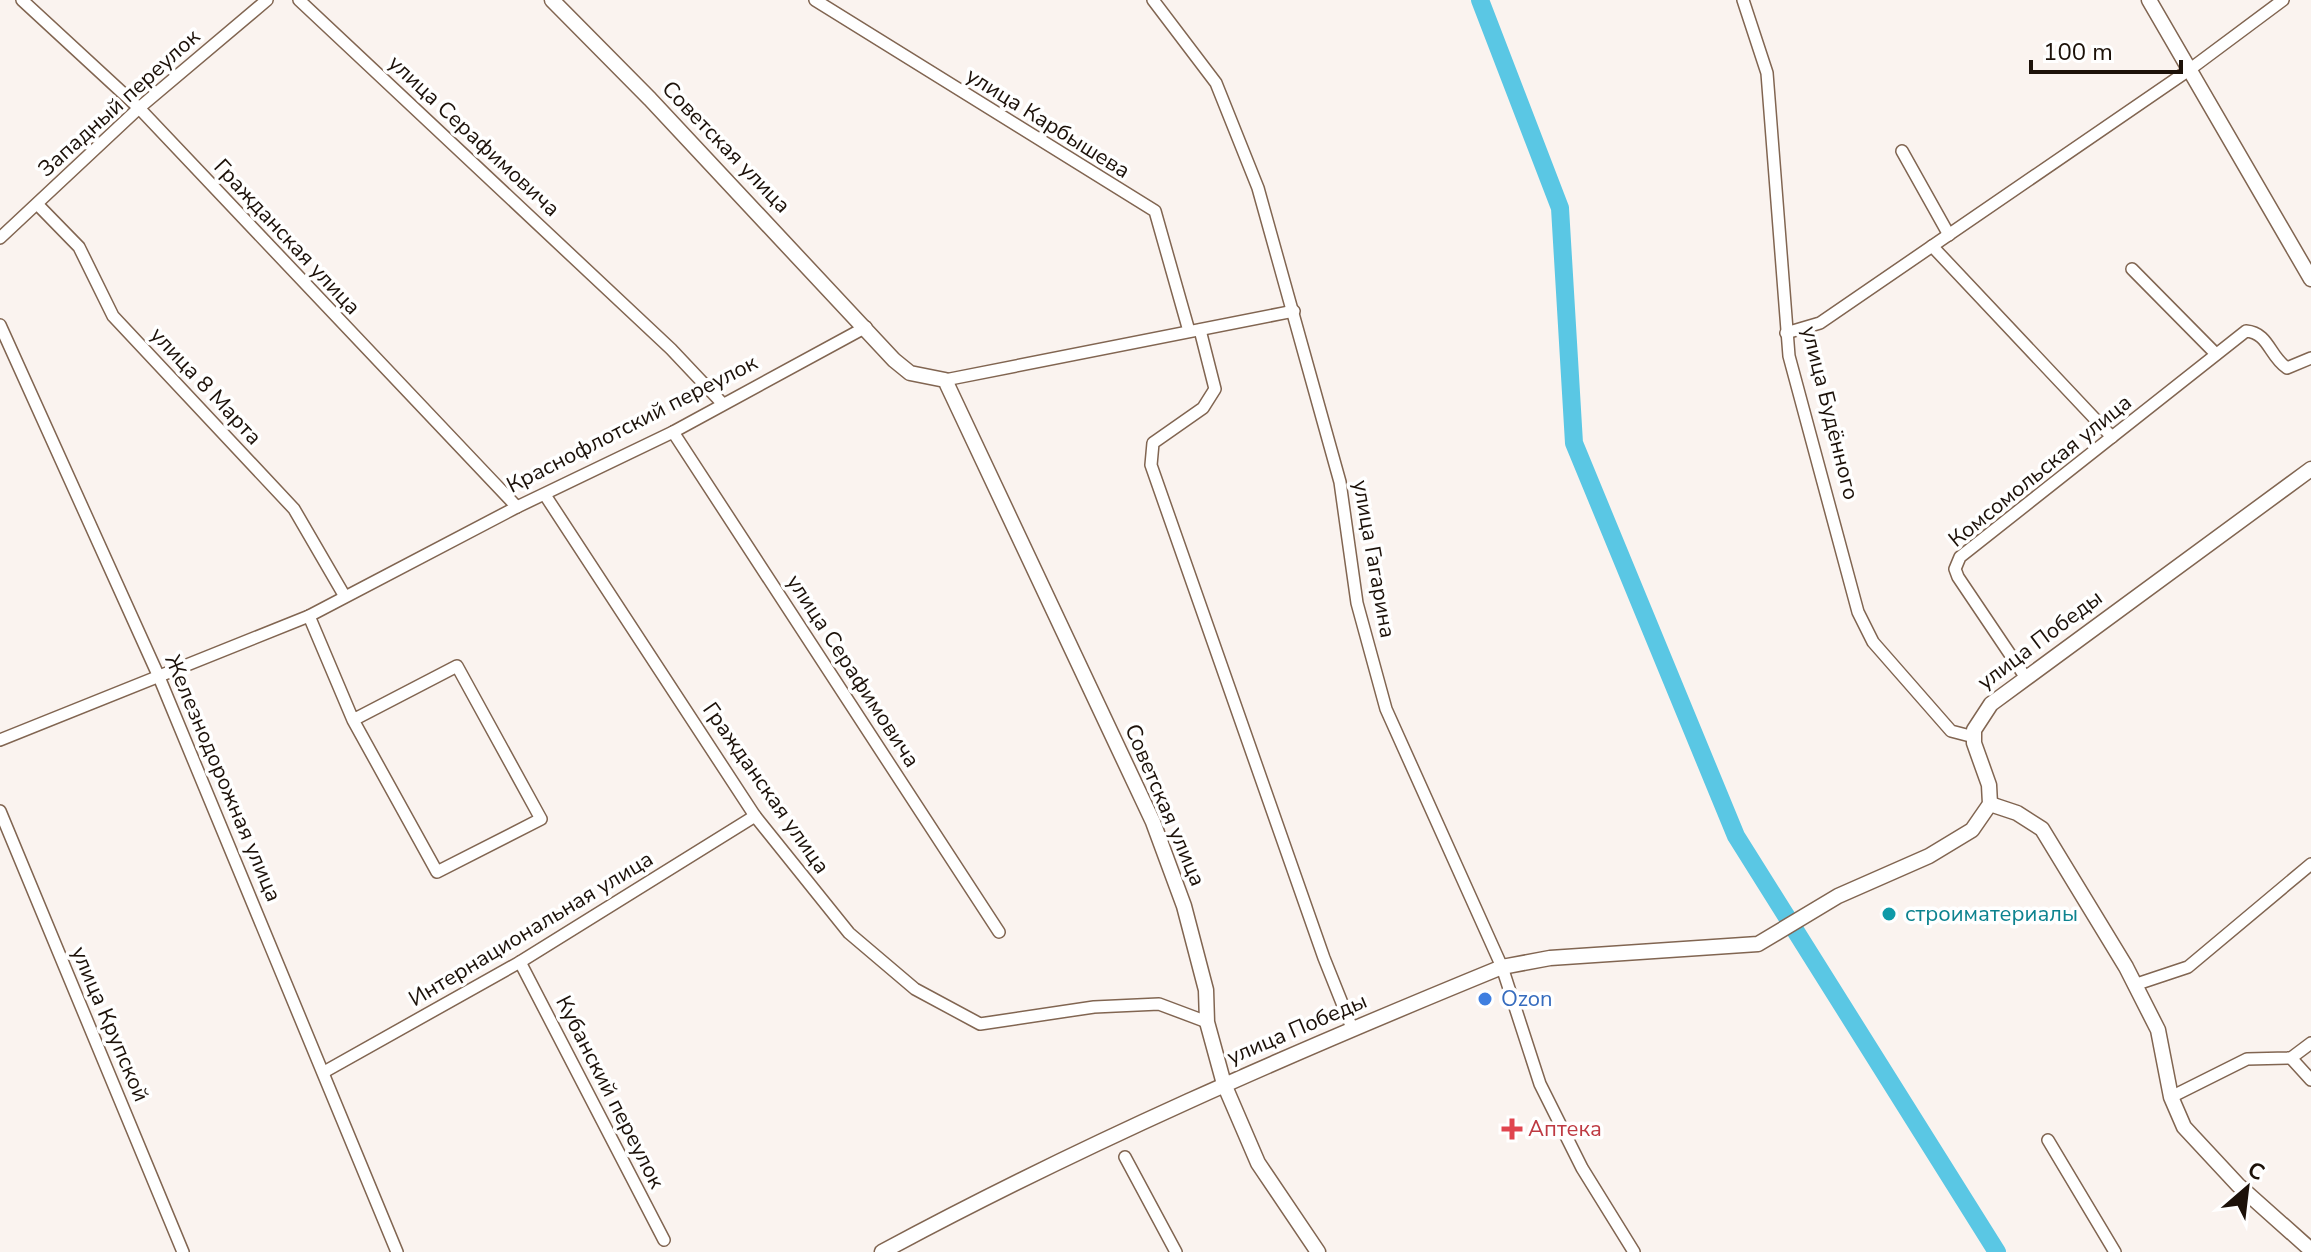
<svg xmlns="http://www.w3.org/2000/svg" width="2311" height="1252" viewBox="0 0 2311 1252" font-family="'Nunito Sans',sans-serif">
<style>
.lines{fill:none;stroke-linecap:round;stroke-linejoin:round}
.river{stroke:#5ac7e4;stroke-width:18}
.minor-casing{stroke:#816551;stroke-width:14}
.tertiary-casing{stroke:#816551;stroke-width:17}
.minor{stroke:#fff;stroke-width:11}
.tertiary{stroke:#fff;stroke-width:14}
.culture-dot{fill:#0f9aa8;stroke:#fff;stroke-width:3}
.shop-dot{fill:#3f7fe0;stroke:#fff;stroke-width:3}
.health-dot{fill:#e0444e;stroke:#fff;stroke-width:3}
.labels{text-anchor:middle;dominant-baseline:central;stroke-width:7;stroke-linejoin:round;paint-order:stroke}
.street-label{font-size:22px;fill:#1c1109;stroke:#fff}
.culture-label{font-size:22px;fill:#0d838f;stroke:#fff;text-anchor:start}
.shop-label{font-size:22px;fill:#366cbe;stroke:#fff;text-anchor:start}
.health-label{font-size:22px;fill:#be3a42;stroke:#fff;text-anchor:start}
</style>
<rect width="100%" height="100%" fill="#faf3ef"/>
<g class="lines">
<!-- river -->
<path class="river" d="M1480 0 1560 208 1574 443 1736 836 1997 1252"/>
<defs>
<g id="minor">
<path d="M22 0 139 108 517 507"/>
<path d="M299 0 671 349 722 403"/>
<path d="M815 0 1155 211 1189 331"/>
<path d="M1153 0 1216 83 1258 188 1340 482 1357 603 1386 709 1502 967 1540 1084 1582 1168 1634 1252"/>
<path d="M1743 0 1767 73 1789 356 1858 612 1873 642 1951 731 1974 737"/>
<path d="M1902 151 1949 235"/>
<path d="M38 205 79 247 113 316 294 509 344 595"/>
<path d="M0 238 139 108 267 0"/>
<path d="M1932 246 2112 437"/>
<path d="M2132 269 2216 354"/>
<path d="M0 325 159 677 397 1252"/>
<path d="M1200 330 1215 389 1203 408 1153 443 1151 465 1324 958 1352 1028"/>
<path d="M1786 333 1820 323 2189 70 2283 0"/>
<path d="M945 380 1294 311"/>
<path d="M673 432 999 932"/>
<path d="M545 495 755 816 849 933 915 989 980 1024 1094 1007 1159 1004 1207 1022"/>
<path d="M309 616 353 720 437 872 541 819 457 666 353 720"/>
<path d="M2026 678 1958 577 1955 569 1960 557 2246 331C2269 333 2269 356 2287 368L2311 358"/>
<path d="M0 740 309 616 517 507 673 432 866 327"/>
<path d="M0 811 183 1252"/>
<path d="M520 962 664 1240"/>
<path d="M2134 985 2188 967 2311 864"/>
<path d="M2291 1058 2311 1080"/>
<path d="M324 1072 520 962 755 816"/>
<path d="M2171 1097 2247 1059 2291 1058 2311 1043"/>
<path d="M2048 1140 2115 1252"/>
<path d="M1125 1157 1176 1252"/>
</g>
<g id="tertiary">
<path d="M552 0 650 99 894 360 910 373 945 380 1153 822 1184 906 1206 990 1207 1022 1224 1084 1258 1163 1318 1252"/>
<path d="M2149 0 2311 279"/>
<path d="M1990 804 2017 813 2042 829 2126 967 2158 1030 2171 1097 2184 1127 2238 1185 2311 1250"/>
<path d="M882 1252C1082 1144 1292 1053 1502 967L1550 958 1758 944 1838 896 1929 856 1972 830 1990 804 1989 785 1974 743V730L1991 704 2311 469"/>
</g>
</defs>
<!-- minor casing -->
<use href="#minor" class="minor-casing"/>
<!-- tertiary casing -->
<use href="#tertiary" class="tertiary-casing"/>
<!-- minor -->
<use href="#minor" class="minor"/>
<!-- tertiary -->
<use href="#tertiary" class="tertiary"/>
</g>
<!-- markers -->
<circle class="culture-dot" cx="1889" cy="914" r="8"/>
<circle class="shop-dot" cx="1485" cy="999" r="8"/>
<path class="health-dot" d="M1508 1117h8v8h8v8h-8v8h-8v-8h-8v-8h8z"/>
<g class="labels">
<!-- street labels -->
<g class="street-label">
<text transform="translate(119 103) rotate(-42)">Западный переулок</text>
<text transform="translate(1048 123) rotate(32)">улица Карбышева</text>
<text transform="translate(474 136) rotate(43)">улица Серафимовича</text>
<text transform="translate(726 147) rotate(46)">Советская улица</text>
<text transform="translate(287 237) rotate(47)">Гражданская улица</text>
<text transform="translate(206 386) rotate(47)">улица 8 Марта</text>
<text transform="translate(1830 413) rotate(76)">улица Будённого</text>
<text transform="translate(632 424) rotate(-27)">Краснофлотский переулок</text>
<text transform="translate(2040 471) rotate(-39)">Комсомольская улица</text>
<text transform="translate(1374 559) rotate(80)">улица Гагарина</text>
<text transform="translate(2040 640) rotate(-37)">улица Победы</text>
<text transform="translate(853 671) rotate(57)">улица Серафимовича</text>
<text transform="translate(223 778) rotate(67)">Железнодорожная улица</text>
<text transform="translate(766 788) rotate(55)">Гражданская улица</text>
<text transform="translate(1165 805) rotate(67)">Советская улица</text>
<text transform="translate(531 929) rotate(-31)">Интернациональная улица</text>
<text transform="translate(110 1024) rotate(67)">улица Крупской</text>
<text transform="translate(1297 1029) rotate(-23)">улица Победы</text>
<text transform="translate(610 1092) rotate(63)">Кубанский переулок</text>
</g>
<!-- culture labels -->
<g class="culture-label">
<text x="1905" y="914">строиматериалы</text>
</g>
<!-- shop labels -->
<g class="shop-label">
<text x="1501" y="999">Ozon</text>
</g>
<!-- health labels -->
<g class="health-label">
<text x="1528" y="1129">Аптека</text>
</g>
</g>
<!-- north arrow -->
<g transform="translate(2247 1188) rotate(28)" stroke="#ffffff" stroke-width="6" paint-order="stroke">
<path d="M0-6L14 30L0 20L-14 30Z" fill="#1c1109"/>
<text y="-12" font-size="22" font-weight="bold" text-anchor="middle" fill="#1c1109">С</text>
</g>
<!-- scale -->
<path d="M2031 60v12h150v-12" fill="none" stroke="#1c1109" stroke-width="4"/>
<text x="2043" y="60" font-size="24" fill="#1c1109" stroke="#ffffff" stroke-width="6" paint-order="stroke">100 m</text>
</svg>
